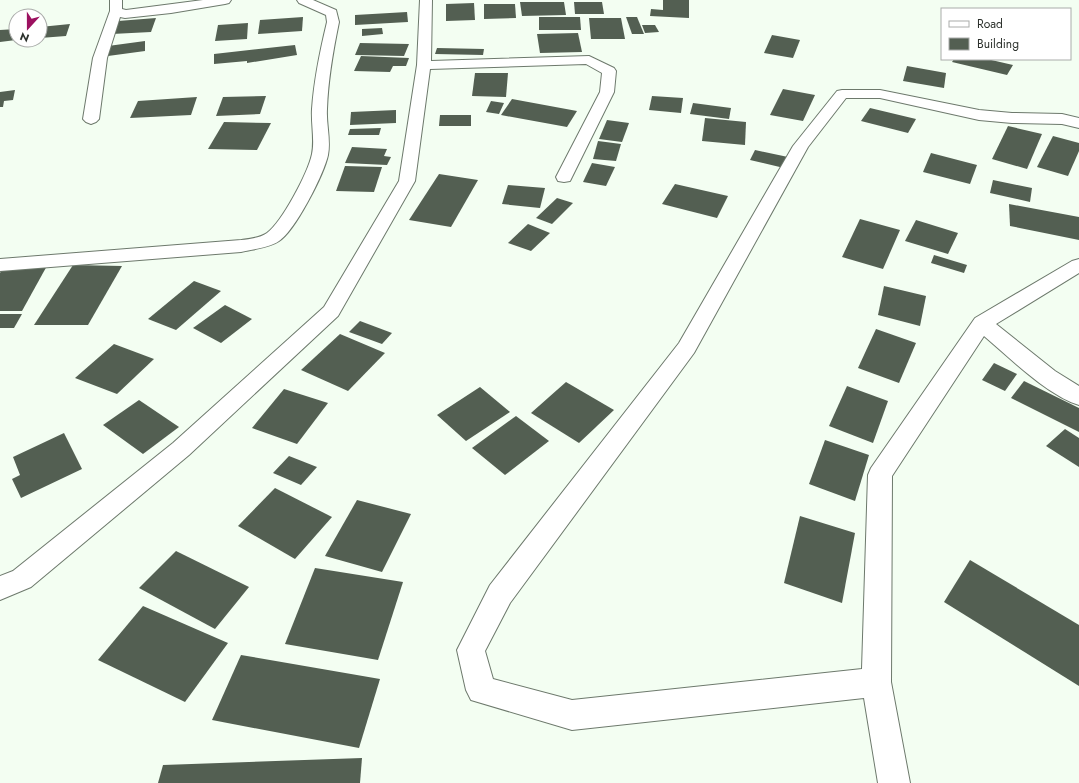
<svg xmlns="http://www.w3.org/2000/svg" width="1079" height="783" viewBox="0 0 1079 783" font-family="Jost,sans-serif">
<style>
.building{fill:#535f52}
.lines{fill:none;stroke-linecap:round;stroke-linejoin:round}
.street-casing{stroke:#6d796c;stroke-width:2}
.street{fill:#fff;fill-rule:evenodd}
</style>
<rect width="100%" height="100%" fill="#f3fef2"/>
<!-- building -->
<g class="building">
<path d="M663 0H689V18L650 16 651 9 663 10Z"/>
<path d="M520 2H564L566 15 522 16Z"/>
<path d="M574 2H602L604 14H575Z"/>
<path d="M474 3 475 20 446 21V4Z"/>
<path d="M484 4H515L516 18 484 19Z"/>
<path d="M407 12 408 22 355 25V15Z"/>
<path d="M303 17 302 31 258 34 260 20Z"/>
<path d="M539 17H580L581 30H539Z"/>
<path d="M626 17H637L644 34H632Z"/>
<path d="M156 18 151 32 112 34 118 21Z"/>
<path d="M589 18H621L625 39H591Z"/>
<path d="M248 23 247 39 215 41 218 25Z"/>
<path d="M70 24 66 36 40 38V27Z"/>
<path d="M642 25H655L659 32 645 33Z"/>
<path d="M382 28 383 34 362 36V29Z"/>
<path d="M16 29V40L0 42V30Z"/>
<path d="M578 33 582 52 540 53 537 34Z"/>
<path d="M772 35 800 40 793 58 764 53Z"/>
<path d="M145 41V51L108 56V46Z"/>
<path d="M360 43 409 44 404 56 355 55Z"/>
<path d="M295 45 297 55 247 63V61L214 64V54Z"/>
<path d="M437 48 484 49 483 55 435 54Z"/>
<path d="M361 56 409 58 406 66H393L390 72 354 71Z"/>
<path d="M954 59H987L1013 65 1007 75 952 62Z"/>
<path d="M907 66 946 73 944 88 903 81Z"/>
<path d="M475 73H508L506 97 472 96Z"/>
<path d="M783 89 815 95 803 121 770 115Z"/>
<path d="M15 90 13 100 4 101 3 107H0V92Z"/>
<path d="M266 96 260 114 216 116 223 97Z"/>
<path d="M652 96 683 98 681 113 649 110Z"/>
<path d="M197 97 191 115 130 118 138 101Z"/>
<path d="M512 99 577 111 567 127 501 115Z"/>
<path d="M491 101 504 103 499 114 486 112Z"/>
<path d="M693 103 731 108 729 119 690 114Z"/>
<path d="M870 108 916 119 908 133 861 121Z"/>
<path d="M396 110V123L350 125 351 112Z"/>
<path d="M440 115H471V126H439Z"/>
<path d="M705 118 746 122 745 145 702 141Z"/>
<path d="M607 120 629 123 622 142 599 139Z"/>
<path d="M224 122 271 123 257 150 208 149Z"/>
<path d="M1008 126 1042 134 1027 169 992 159Z"/>
<path d="M381 128 379 135H348L350 129Z"/>
<path d="M1053 136 1079 143V151L1068 176 1037 167Z"/>
<path d="M598 141 621 144 616 161 593 159Z"/>
<path d="M352 147 387 149 384 156 391 157 387 165 345 163Z"/>
<path d="M755 150 788 157 784 168 750 160Z"/>
<path d="M931 153 977 165 970 184 923 172Z"/>
<path d="M592 163 615 167 606 186 583 182Z"/>
<path d="M345 166 382 167 374 192 336 191Z"/>
<path d="M439 174 478 180 451 227 409 220Z"/>
<path d="M993 180 1032 188 1030 202 990 193Z"/>
<path d="M675 184 728 196 717 218 662 204Z"/>
<path d="M508 185 545 188 540 208 502 204Z"/>
<path d="M557 198 573 203 552 224 536 218Z"/>
<path d="M1009 204 1079 217V240L1010 226Z"/>
<path d="M860 219 900 230 883 269 842 257Z"/>
<path d="M916 220 958 233 948 254 905 241Z"/>
<path d="M528 224 550 233 531 251 508 243Z"/>
<path d="M934 255 967 265 964 273 931 263Z"/>
<path d="M48 264 22 311H0V273L4 266Z"/>
<path d="M73 265 122 266 88 325H34Z"/>
<path d="M194 281 221 291 176 330 148 319Z"/>
<path d="M884 286 926 296 920 326 878 315Z"/>
<path d="M225 305 252 319 221 343 193 328Z"/>
<path d="M0 314H22L14 328H0Z"/>
<path d="M360 321 392 333 382 344 349 332Z"/>
<path d="M876 329 916 343 899 383 858 368Z"/>
<path d="M340 334 385 353 348 391 301 370Z"/>
<path d="M114 344 154 359 117 394 75 378Z"/>
<path d="M994 363 1017 374 1005 391 982 380Z"/>
<path d="M1024 381 1079 408V432L1011 398Z"/>
<path d="M566 382 614 410 579 443 531 413Z"/>
<path d="M847 386 888 401 873 443 829 426Z"/>
<path d="M480 387 510 412 466 441 437 415Z"/>
<path d="M284 389 328 403 297 444 252 428Z"/>
<path d="M139 400 179 427 143 454 103 425Z"/>
<path d="M516 416 549 441 505 475 472 448Z"/>
<path d="M1065 429 1079 438V467L1046 446Z"/>
<path d="M64 433 82 469 21 498 12 479 20 475 13 457Z"/>
<path d="M825 440 869 455 855 501 809 484Z"/>
<path d="M289 456 317 467 301 485 273 473Z"/>
<path d="M275 488 332 517 295 559 238 526Z"/>
<path d="M357 500 411 514 382 572 325 556Z"/>
<path d="M800 516 855 533 842 603 784 583Z"/>
<path d="M176 551 249 587 215 629 139 588Z"/>
<path d="M970 560 1079 625V686L944 602Z"/>
<path d="M315 568 403 582 378 660 285 644Z"/>
<path d="M143 606 228 643 185 702 98 660Z"/>
<path d="M241 655 380 679 359 748 212 720Z"/>
<path d="M362 758 360 783H158L163 765Z"/>
</g>
<g class="lines">
<defs>
<g id="street">
<path d="M110 0H122V9L126 10 203 0H231L229 3 225 4 171 13 125 18 120 17 107 58 99 119 96 122 91 124 86 122 83 119 93 58 110 11Z"/>
<path d="M297 0H313L336 10 339 22C333 51 328 80 327 109 326 124 331 140 328 155 324 174 295 231 279 241 269 248 253 249 241 252L0 271V259L241 240C249 239 260 238 267 233 282 222 308 173 312 154 315 140 311 124 312 109 314 80 320 51 327 22L326 15 299 3Z"/>
<path d="M420 0H432L431 61 589 56 614 68 616 71 614 92 570 181 564 182 558 181 556 177 600 92 602 73 586 64 430 69 415 181 338 316 189 455 31 587 0 600V576L13 571 173 443 324 307 399 181 417 65Z"/>
<path d="M842 90H880L979 110 1012 113 1062 114 1079 118V128L1062 124 1012 123 979 120 880 98H846L808 147 694 353 510 603 485 651 493 679 572 700 862 669 868 475 871 468 975 318 1072 261 1079 259V273L996 324 1055 371 1079 386V405C1047 395 1010 358 984 336L892 476 891 682 910 783H878L864 698 572 730 471 700 466 690 457 650 490 585 679 343 793 146 837 91Z"/>
</g>
</defs>
<!-- street casing -->
<use href="#street" class="street-casing"/>
<!-- street -->
<use href="#street" class="street"/>
</g>
<!-- legend -->
<rect x="941" y="8" width="130" height="52" fill="#ffffff" stroke="#aaacaa"/>
<rect x="949" y="21" width="20" height="6" fill="#ffffff" stroke="#aaacaa"/>
<text x="977" y="28" font-size="12" fill="#2b302b">Road</text>
<rect x="949" y="38" width="20" height="12" fill="#535f52" stroke="#aaacaa"/>
<text x="977" y="48" font-size="12" fill="#2b302b">Building</text>
<!-- north arrow -->
<g transform="translate(28 28) rotate(201)"><circle r="19" fill="#ffffff" stroke="#aaacaa"/>
<path d="M0-3L7 15L0 10L-7 15Z" fill="#9c1160"/>
<text y="-6" font-size="11" font-weight="bold" text-anchor="middle" fill="#2b302b">N</text>
</g>
</svg>
